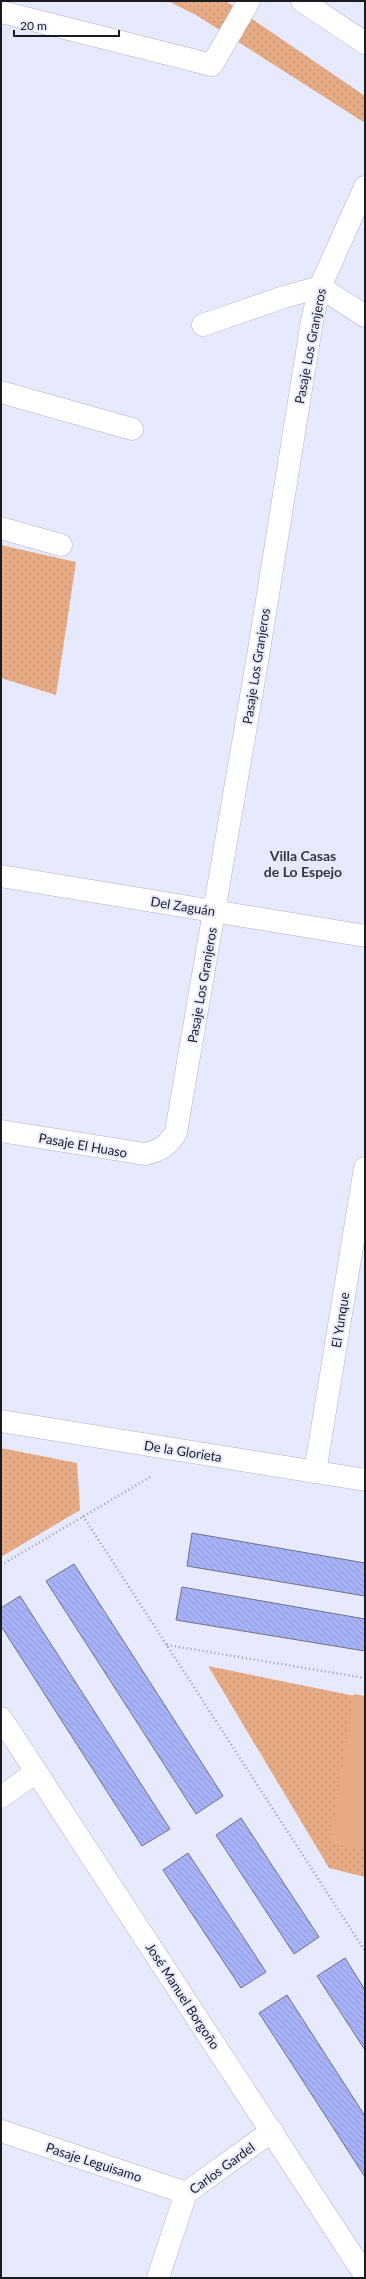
<svg xmlns="http://www.w3.org/2000/svg" width="366" height="2279" viewBox="0 0 366 2279" font-family="Lato,sans-serif">
<style>
.grass{fill:url(#grass-dots)}
.pitch{fill:#e6aa84}
.building{fill:url(#building-back-hatch);stroke:#6f7281}
.lines{fill:none;stroke-linecap:round;stroke-linejoin:round}
.minor-casing{stroke:#b0b3c4;stroke-width:23}
.major-casing{stroke:#b0b3c4;stroke-width:23}
.path{stroke:#999ca9;stroke-width:2.5;stroke-dasharray:1 3;stroke-linecap:butt}
.minor{stroke:#fff;stroke-width:22}
.major{stroke:#fff;stroke-width:22}
.labels{text-anchor:middle;dominant-baseline:central;stroke-width:4;stroke-linejoin:round;paint-order:stroke}
.street-label{font-size:13px;fill:#1a1b21;stroke:#e7eafc}
.neighbourhood-label{font-size:14px;font-weight:bold;fill:#343644;stroke:#e7eafc}
</style>
<defs>
<pattern id="grass-dots" width="8" height="8" patternUnits="userSpaceOnUse"><rect width="8" height="8" fill="#e6aa84"/><path d="M2 2h.1M6 6h.1" fill="none" stroke="#c59272" stroke-width="1.8" stroke-linecap="round"/></pattern>
<pattern id="building-back-hatch" width="6" height="6" patternUnits="userSpaceOnUse"><rect width="6" height="6" fill="#a8b2f9"/><path d="M-1 5l2 2M0 0l6 6M5-1l2 2" fill="none" stroke="#9098d5"/></pattern>
</defs>
<rect width="100%" height="100%" fill="#e7eafc"/>
<!-- grass -->
<g class="grass">
<path d="M168 1H226L365 96V123L196 15Z"/>
<path d="M1 545 76 562 56 695 1 678Z"/>
<path d="M1 1448 77 1463 80 1510 1 1557Z"/>
<path d="M208 1666 365 1698V1877L329 1868Z"/>
</g>
<!-- pitch -->
<path class="pitch" d="M354 1694 365 1696V1849L330 1844Z"/>
<!-- building -->
<g class="building">
<path d="M192 1533 365 1563V1596L187 1566Z"/>
<path d="M74 1564 223 1796 196 1814 46 1581Z"/>
<path d="M182 1587 365 1619V1651L176 1620Z"/>
<path d="M20 1596 170 1829 142 1846 1 1626V1608Z"/>
<path d="M241 1818 319 1937 294 1954 216 1835Z"/>
<path d="M188 1853 266 1972 241 1988 163 1870Z"/>
<path d="M345 1958 365 1990V2050L317 1976Z"/>
<path d="M287 1995 365 2116V2177L259 2013Z"/>
</g>
<g class="lines">
<defs>
<g id="minor">
<path d="M1 12 212 65 249 1"/>
<path d="M203 325 284 297 320 287 365 316"/>
<path d="M1 392 132 429"/>
<path d="M1 528 61 545"/>
<path d="M1 876 365 936"/>
<path d="M1 1131 145 1154C160 1151 169 1145 176 1132L258 656 312 321 320 287 365 187"/>
<path d="M1 1421 365 1480"/>
<path d="M315 1472 365 1168"/>
<path d="M1 1718 365 2275"/>
<path d="M1 1797 36 1772"/>
<path d="M1 2131 186 2193"/>
<path d="M158 2278 186 2193 272 2131"/>
</g>
<path id="major" d="M302 1 365 43"/>
</defs>
<!-- minor casing -->
<use href="#minor" class="minor-casing"/>
<!-- major casing -->
<use href="#major" class="major-casing"/>
<!-- path -->
<g class="path">
<path d="M83 1516 365 1951"/>
<path d="M1 1565 152 1476"/>
<path d="M167 1645 365 1678"/>
</g>
<!-- minor -->
<use href="#minor" class="minor"/>
<!-- major -->
<use href="#major" class="major"/>
</g>
<g class="labels">
<!-- street labels -->
<g class="street-label">
<text transform="translate(310 346) rotate(-79)">Pasaje Los Granjeros</text>
<text transform="translate(256 666) rotate(-81)">Pasaje Los Granjeros</text>
<text transform="translate(183 906) rotate(9)">Del Zaguán</text>
<text transform="translate(202 985) rotate(-80)">Pasaje Los Granjeros</text>
<text transform="translate(83 1145) rotate(10)">Pasaje El Huaso</text>
<text transform="translate(340 1320) rotate(-81)">El Yunque</text>
<text transform="translate(183 1451) rotate(9)">De la Glorieta</text>
<text transform="translate(183 1996) rotate(57)">José Manuel Borgoño</text>
<text transform="translate(94 2162) rotate(18)">Pasaje Leguisamo</text>
<text transform="translate(222 2168) rotate(-36)">Carlos Gardel</text>
</g>
<!-- neighbourhood labels -->
<g class="neighbourhood-label">
<text x="303" y="855">Villa Casas<tspan x="303" dy="16">de Lo Espejo</tspan></text>
</g>
</g>
<!-- border -->
<rect width="366" height="2279" fill="none" stroke="#1a1b21" stroke-width="4"/>
<!-- scale -->
<path d="M14 30v6h105v-6" fill="none" stroke="#1a1b21" stroke-width="2"/>
<text x="20" y="30" font-size="12" fill="#1a1b21" stroke="#e7eafc" stroke-width="3" paint-order="stroke">20 m</text>
</svg>
